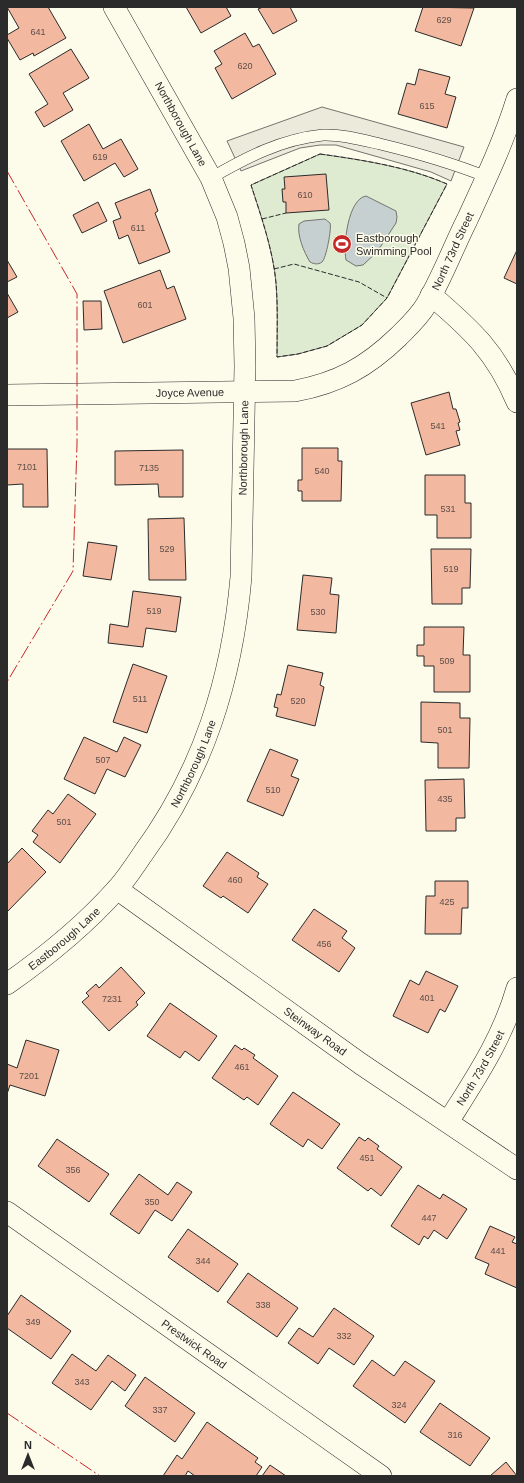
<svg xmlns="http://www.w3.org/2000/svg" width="524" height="1483" viewBox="0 0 524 1483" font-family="Helvetica,sans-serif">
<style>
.green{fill:#deebd1;stroke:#74746e}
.parking{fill:#eceadb;stroke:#74746e}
.water{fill:#c7d0d0;stroke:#74746e}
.building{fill:#f2b8a0;stroke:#2b2b2b}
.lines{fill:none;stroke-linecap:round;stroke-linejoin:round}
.service-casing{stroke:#2b2b2b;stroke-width:12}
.minor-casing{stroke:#2b2b2b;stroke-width:22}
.service{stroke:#fdfbea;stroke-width:11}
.minor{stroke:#fdfbea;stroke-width:21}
.fence{stroke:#2b2b2b;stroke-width:1;stroke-dasharray:5 2;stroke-linecap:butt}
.power{stroke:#c62828;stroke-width:1;stroke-dasharray:14 3 2 3;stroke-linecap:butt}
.labels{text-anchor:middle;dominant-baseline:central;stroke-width:3;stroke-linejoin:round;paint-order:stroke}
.number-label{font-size:9px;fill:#5d4e48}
.street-label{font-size:11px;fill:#2b2b2b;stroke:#fdfbea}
.poi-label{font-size:11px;fill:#2b2b2b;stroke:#fdfbea;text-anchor:start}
</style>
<rect width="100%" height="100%" fill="#fdfbea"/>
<!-- green -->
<path class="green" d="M320 154C363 160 408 167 447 184L387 298 362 325 327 346 298 354 277 357C277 332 278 307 276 283 273 250 261 216 251 185Z"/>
<!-- parking -->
<path class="parking" d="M322 107 464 147 451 181 431 172 336 145H320L300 148 241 171 227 141Z"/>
<!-- water -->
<g class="water">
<path d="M366 196 396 211 397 217 396 223 377 252 363 265 356 266 346 260C343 245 348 199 366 196Z"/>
<path d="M325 219C326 220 329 222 330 223 332 228 326 259 322 262 318 265 314 264 310 262 304 252 297 236 299 224L304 221Z"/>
</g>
<!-- building -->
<g class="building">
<path d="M7 7H48L66 38 34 56 33 53 20 60 7 38V35L19 28Z"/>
<path d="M186 7H226L231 16 201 33Z"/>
<path d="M263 7H290L297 21 273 34 258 9Z"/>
<path d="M423 7 474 8 461 46 415 31Z"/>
<path d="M245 33 253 47 259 44 276 74 232 99 215 68 222 64 214 51Z"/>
<path d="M71 49 89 78 63 93 73 110 44 127 35 112 48 104 29 74Z"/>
<path d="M419 69 450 77 445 94 456 97 447 128 398 114 407 83 415 85Z"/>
<path d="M89 124 103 149 121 139 138 169 124 177 115 163 84 181 61 141Z"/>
<path d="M326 174 329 210 286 213V202H283L282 189H285L284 177Z"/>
<path d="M150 189 158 211 155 213 170 252 139 264 128 235 119 239 113 221 121 218 115 203Z"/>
<path d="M98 202 107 221 82 233 73 215Z"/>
<path d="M517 250V284L504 278Z"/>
<path d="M7 260 17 277 7 282Z"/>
<path d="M160 270 167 289 174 286 186 319 123 343 104 291Z"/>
<path d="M7 293 18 312 7 318Z"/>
<path d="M83 301H101L102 329 84 330Z"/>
<path d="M449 392 453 409H456L460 422 458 423 460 430 456 431 460 445 426 455 411 403Z"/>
<path d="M302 448H338V461H342L341 501H302V491H298V480H302Z"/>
<path d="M7 449H47L48 507H23V484L7 485Z"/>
<path d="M183 450V497H159L158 484 115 485V451Z"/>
<path d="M425 475H465V503H471V538H437V515H425Z"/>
<path d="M184 518 186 580H149L148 519Z"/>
<path d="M88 542 117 546 111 580 83 576Z"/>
<path d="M431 549H471L470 588H462V604H432Z"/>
<path d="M303 575 332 578 330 594 339 595 336 633 297 630Z"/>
<path d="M133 591 181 597 176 632 146 628 143 647 108 643 110 624 128 627Z"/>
<path d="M424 627H464L463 655H470V692H434V666H424V656H417V645H424Z"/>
<path d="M133 664 167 676 147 733 113 722Z"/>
<path d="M288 665 323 673 320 685 324 687 315 726 276 716 278 708 274 707 277 694 281 695Z"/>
<path d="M421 702 460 703V718H470L469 768H438V743L421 742Z"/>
<path d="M84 737 117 752 124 737 141 745 125 777 107 769 95 794 64 779Z"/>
<path d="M270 749 298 760 291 776 299 779 283 816 247 801Z"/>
<path d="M464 779 465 818H456V831H426L425 780Z"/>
<path d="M68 794 96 814 60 863 33 842 38 835 32 831 48 810 53 814Z"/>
<path d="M22 848 46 872 7 912V864Z"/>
<path d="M227 852 259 873 257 877 268 884 248 913 223 896 221 898 203 886Z"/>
<path d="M435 881H468V908H462L461 934H425L426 896H435Z"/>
<path d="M314 909 347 931 342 938 355 948 339 972 292 940Z"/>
<path d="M121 967 145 993 136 1002 138 1005 109 1031 82 1002 89 996 86 993 96 984 99 988Z"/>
<path d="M426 971 458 986 445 1012 440 1009 428 1033 393 1016 410 980 419 985Z"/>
<path d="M170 1003 217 1036 199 1061 185 1051 180 1058 147 1036Z"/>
<path d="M26 1040 59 1050 45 1096 10 1085 7 1094V1064L17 1068Z"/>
<path d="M235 1045 242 1050 244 1048 255 1055 253 1058 278 1076 258 1105 247 1097 244 1100 212 1078Z"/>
<path d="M293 1092 340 1124 322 1149 308 1139 303 1147 270 1124Z"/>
<path d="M359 1137 365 1141 368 1138 379 1146 377 1149 402 1167 381 1196 371 1188 368 1191 337 1168Z"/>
<path d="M57 1139 109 1174 89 1202 38 1166Z"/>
<path d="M139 1174 168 1195 177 1182 192 1192 172 1221 155 1210 139 1234 110 1214Z"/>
<path d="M418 1185 440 1199 443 1194 467 1209 447 1239 434 1230 428 1239 424 1236 419 1245 391 1226Z"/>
<path d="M490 1226 515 1237 512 1242 517 1244V1288L485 1274 489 1264 475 1258Z"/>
<path d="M188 1229 238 1264 218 1292 168 1257Z"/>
<path d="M248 1273 298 1308 277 1337 227 1302Z"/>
<path d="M21 1295 71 1331 51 1359 7 1328V1316Z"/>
<path d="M334 1308 374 1336 354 1365 329 1348 318 1364 288 1343 299 1328 313 1337Z"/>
<path d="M72 1354 96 1371 108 1355 136 1375 125 1391 112 1381 91 1410 52 1383Z"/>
<path d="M372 1360 394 1376 405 1361 435 1381 405 1423 353 1386Z"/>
<path d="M145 1377 195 1413 175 1442 125 1406Z"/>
<path d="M440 1403 490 1438 470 1466 420 1432Z"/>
<path d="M207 1422 258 1458 255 1462 262 1467 256 1476H195L188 1471 185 1476H163L177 1455 182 1459Z"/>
<path d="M506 1462 517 1476H490Z"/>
<path d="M270 1465 286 1476H262Z"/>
</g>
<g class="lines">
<defs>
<path id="service" d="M211 178C247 157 282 139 323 135 341 134 363 140 380 144 417 153 452 163 487 177"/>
<g id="minor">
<path d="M431 295C472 330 496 352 517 402"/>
<path id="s1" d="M7 395 295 391C338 383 367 367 398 337 408 327 419 317 426 305 442 278 453 248 467 220 485 181 504 141 517 99"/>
<path id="s2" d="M117 889 361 1064 517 1169"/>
<path id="s3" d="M7 984C47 956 85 925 117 889 126 879 134 867 142 855 203 772 232 680 241 577L245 366 244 318 239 268 234 243 227 217 211 178 114 7"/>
<path id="s4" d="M448 1122C475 1079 503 1038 517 988"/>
<path id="s5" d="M7 1212 381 1476"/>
</g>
</defs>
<!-- service casing -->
<use href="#service" class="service-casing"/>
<!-- minor casing -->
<use href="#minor" class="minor-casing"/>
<!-- service -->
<use href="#service" class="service"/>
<!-- minor -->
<use href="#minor" class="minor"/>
<!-- fence -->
<g class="fence">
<path d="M320 154C363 160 408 167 447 184L387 298 362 325 327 346 298 354 277 357C277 332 278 307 276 283 273 250 261 216 251 185Z"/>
<path d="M262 219 286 213"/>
<path d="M274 269 294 264 359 282 387 298"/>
</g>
<!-- power -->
<g class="power">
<path d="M7 171 77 294V444L73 571 7 682"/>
<path d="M7 1413 100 1476"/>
</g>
</g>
<!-- icons -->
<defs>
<symbol id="stadium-disc" viewBox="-11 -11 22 22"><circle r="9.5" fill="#c62828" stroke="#fdfbea"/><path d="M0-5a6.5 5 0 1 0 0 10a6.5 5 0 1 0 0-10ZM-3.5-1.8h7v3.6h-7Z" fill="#fff"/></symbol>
</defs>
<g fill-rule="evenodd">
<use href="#stadium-disc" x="331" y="233" width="22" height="22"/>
</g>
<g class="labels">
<!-- number labels -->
<g class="number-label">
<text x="444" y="20">629</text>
<text x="38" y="32">641</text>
<text x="245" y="66">620</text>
<text x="427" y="106">615</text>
<text x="100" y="157">619</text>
<text x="305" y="195">610</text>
<text x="138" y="228">611</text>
<text x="145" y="305">601</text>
<text x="438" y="426">541</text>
<text x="27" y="467">7101</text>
<text x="149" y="468">7135</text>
<text x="322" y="471">540</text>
<text x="448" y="509">531</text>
<text x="167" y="549">529</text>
<text x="451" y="569">519</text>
<text x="154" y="611">519</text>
<text x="318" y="612">530</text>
<text x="447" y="661">509</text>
<text x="140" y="699">511</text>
<text x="298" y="701">520</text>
<text x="445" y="730">501</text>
<text x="103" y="760">507</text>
<text x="273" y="790">510</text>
<text x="445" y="799">435</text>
<text x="64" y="822">501</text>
<text x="235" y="880">460</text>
<text x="447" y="902">425</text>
<text x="324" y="944">456</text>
<text x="427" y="998">401</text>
<text x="112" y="999">7231</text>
<text x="242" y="1067">461</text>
<text x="29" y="1076">7201</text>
<text x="367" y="1158">451</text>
<text x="73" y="1170">356</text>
<text x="152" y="1202">350</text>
<text x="429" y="1218">447</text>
<text x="498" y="1251">441</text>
<text x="203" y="1261">344</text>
<text x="263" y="1305">338</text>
<text x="33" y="1322">349</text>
<text x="344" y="1336">332</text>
<text x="82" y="1382">343</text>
<text x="399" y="1405">324</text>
<text x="160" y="1410">337</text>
<text x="455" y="1435">316</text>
</g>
<!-- street labels -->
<g class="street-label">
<text transform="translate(181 124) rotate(61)">Northborough Lane</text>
<text stroke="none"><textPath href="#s1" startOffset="509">North 73rd Street</textPath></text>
<text stroke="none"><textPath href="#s1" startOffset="183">Joyce Avenue</textPath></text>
<text stroke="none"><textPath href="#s3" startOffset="616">Northborough Lane</textPath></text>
<text stroke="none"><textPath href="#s3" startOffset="293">Northborough Lane</textPath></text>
<text stroke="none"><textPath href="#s3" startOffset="73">Eastborough Lane</textPath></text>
<text stroke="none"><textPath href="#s2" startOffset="244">Steinway Road</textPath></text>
<text stroke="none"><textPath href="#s4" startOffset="63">North 73rd Street</textPath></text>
<text stroke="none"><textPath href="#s5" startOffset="229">Prestwick Road</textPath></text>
</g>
<!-- poi labels -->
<g class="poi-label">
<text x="356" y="238">Eastborough<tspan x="356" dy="13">Swimming Pool</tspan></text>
</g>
</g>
<!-- border -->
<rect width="524" height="1483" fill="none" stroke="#2b2b2b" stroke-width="16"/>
<!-- north arrow -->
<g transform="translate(28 1455)" stroke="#fdfbea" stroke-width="3" paint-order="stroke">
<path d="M0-3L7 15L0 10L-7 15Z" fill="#2b2b2b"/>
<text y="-6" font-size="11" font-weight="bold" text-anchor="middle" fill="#2b2b2b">N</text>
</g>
</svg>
